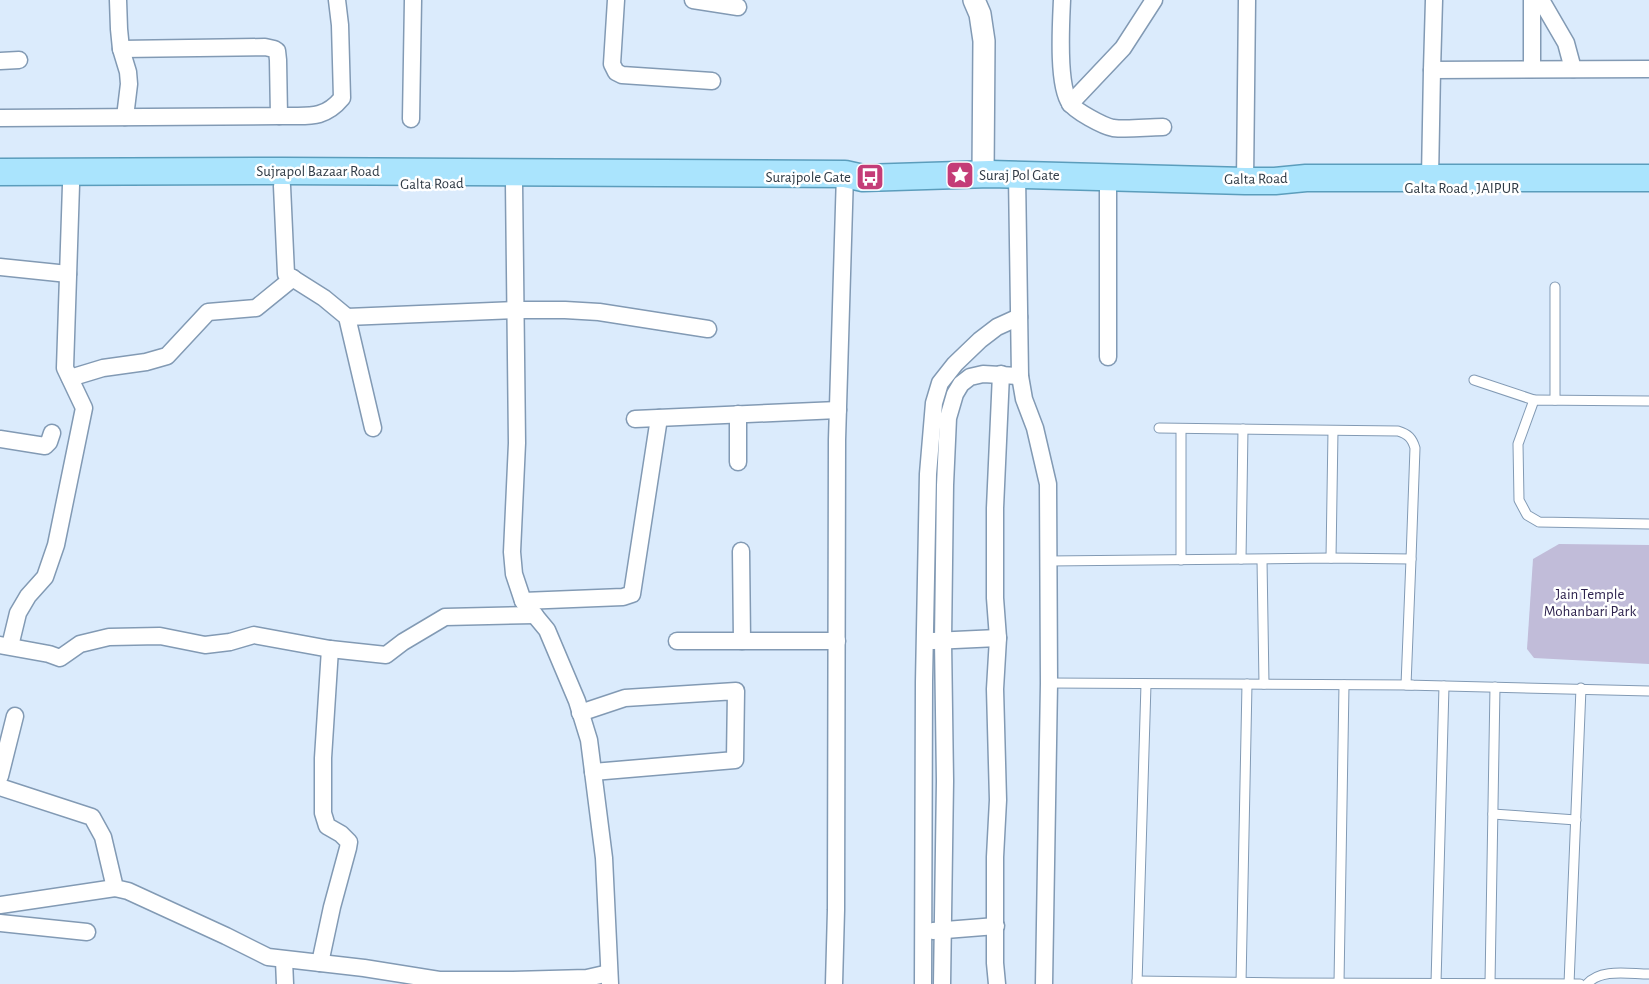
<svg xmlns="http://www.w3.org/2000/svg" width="1649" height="984" viewBox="0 0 1649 984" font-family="'Alegreya Sans',sans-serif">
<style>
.green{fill:#c1bcd9}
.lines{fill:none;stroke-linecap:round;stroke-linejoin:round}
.service-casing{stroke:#829ab4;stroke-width:11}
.minor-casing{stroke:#829ab4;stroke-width:19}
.tertiary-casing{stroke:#829ab4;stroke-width:24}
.primary-casing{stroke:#5b9dbc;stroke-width:29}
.service{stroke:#fff;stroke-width:9}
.minor{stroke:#fff;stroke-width:16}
.tertiary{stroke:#fff;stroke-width:21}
.primary{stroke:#aae4fd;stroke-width:26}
.labels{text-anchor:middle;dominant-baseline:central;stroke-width:5;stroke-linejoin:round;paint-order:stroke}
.street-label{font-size:15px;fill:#303b46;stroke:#fff}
.poi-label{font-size:15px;fill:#303b46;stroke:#fff;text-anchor:start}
.park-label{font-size:15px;fill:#2c214c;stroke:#fff}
</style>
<rect width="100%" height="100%" fill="#dbebfc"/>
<!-- green -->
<path class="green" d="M1559 544 1649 545V664L1534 658 1527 649 1533 559Z"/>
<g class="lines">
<defs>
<g id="service">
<path d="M1555 287V400"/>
<path d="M1474 380 1534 400"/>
<path d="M1649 401 1534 400 1518 444 1519 500 1527 515 1539 522 1649 524"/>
<path d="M1331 558 1333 431"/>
<path d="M1241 559 1243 429"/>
<path d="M1411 559 1406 685 1649 691"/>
<path d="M1181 560V429"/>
<path d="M1262 560 1264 684"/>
<path d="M1049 561 1331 558 1411 559 1415 448C1412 438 1408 434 1398 431L1159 428"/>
<path d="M1049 683 1412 685"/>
<path d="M1493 814 1576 820"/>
<path d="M1137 981 1284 983 1580 984"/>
<path d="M1241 983 1247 684"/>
<path d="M1339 983 1344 685"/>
<path d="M1436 983 1444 686"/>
<path d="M1490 983 1495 687"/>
<path d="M1137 984 1146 684"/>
<path d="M1569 984 1581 688"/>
<path d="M1587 984C1601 968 1629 974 1649 974"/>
</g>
<g id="minor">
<path d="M118 0 119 29 121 49 128 72 129 84 125 117"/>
<path d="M616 0 612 64 616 72 622 75 712 81"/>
<path d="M693 0 738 7"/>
<path d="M1062 0C1061 23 1057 85 1070 103 1075 111 1103 126 1113 128 1129 130 1147 127 1163 127"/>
<path d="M1434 0 1432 70 1649 69"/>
<path d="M1532 0V69"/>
<path d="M1541 0 1566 43 1573 69"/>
<path d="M121 49 265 47 274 49 277 51 278 60 279 116"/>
<path d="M0 61 19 60"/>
<path d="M1070 104 1123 48 1154 0"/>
<path d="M0 118 279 116C306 115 323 121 342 98L340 25 337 0"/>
<path d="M411 119 413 0"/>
<path d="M1017 175 1020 376 1024 399 1035 428 1048 484 1049 683 1044 984"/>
<path d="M1108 177V357"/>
<path d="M1430 178 1432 70"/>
<path d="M1245 181 1247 0"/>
<path d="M514 183 517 443 512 552 514 574 523 601 547 630 577 701 589 740 604 858 610 984"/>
<path d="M282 186 286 274 324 298 347 317 373 428"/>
<path d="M0 267 68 274"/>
<path d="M347 317 516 310H565L599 312 708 329"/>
<path d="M70 378 103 368 146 362 167 356 208 312 256 308 293 278"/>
<path d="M635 419 838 410"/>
<path d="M0 439 45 446 49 442 52 433"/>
<path d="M738 462V414"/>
<path d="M741 551 742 641"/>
<path d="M523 601 623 597 632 594 659 418"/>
<path d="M677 641H837"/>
<path d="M933 641 998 638"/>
<path d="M0 645 49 654 60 658 80 644 109 637 160 636 205 645 230 642 254 635 330 649 386 655 403 642 445 617 535 615"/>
<path d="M10 646 18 613 28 596 45 577 56 545 84 408 65 368 71 185"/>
<path d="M580 713 625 698 736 691 735 760 593 772"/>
<path d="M0 776 15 716"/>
<path d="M0 787 92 817 103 837 115 888 128 891 226 936 268 957 364 968 439 980H513L587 978 609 973"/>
<path d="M0 905 115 888"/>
<path d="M0 923 87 932"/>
<path d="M933 931 996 926"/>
<path d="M284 960 285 984"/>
<path d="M320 963 332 907 348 848 349 842 341 834 327 826 323 813V758L330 649"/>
<path d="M834 984 836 910 837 440 845 174"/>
<path d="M923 984 924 682 928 474 934 403 940 383 955 364 980 340 997 327 1019 317"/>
<path d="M942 984 945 781 943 641 945 485 948 418 955 394 961 384 970 377 983 374 1020 376"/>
<path d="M997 984 995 963V857L998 800 995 689 998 638 995 598V508L1001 374"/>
</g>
<path id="tertiary" d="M974 0 980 14 984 41 983 174"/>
<path id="primary" d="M0 172 282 171 845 174 863 178 990 174 1245 181H1275L1306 178H1649"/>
</defs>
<!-- service casing -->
<use href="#service" class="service-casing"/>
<!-- minor casing -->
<use href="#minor" class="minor-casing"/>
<!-- tertiary casing -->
<use href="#tertiary" class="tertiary-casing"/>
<!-- primary casing -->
<use href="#primary" class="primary-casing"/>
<!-- service -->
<use href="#service" class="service"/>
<!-- minor -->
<use href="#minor" class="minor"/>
<!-- tertiary -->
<use href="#tertiary" class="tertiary"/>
<!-- primary -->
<use href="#primary" class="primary"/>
</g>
<!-- icons -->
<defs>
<symbol id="sight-square" viewBox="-11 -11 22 22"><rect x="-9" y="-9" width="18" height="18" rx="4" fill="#c43c77" stroke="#fff"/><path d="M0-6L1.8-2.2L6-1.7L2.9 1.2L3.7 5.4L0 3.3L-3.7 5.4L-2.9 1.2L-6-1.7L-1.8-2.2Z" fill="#fff"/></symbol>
<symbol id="bus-square" viewBox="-11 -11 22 22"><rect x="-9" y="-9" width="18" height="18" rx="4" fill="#c43c77" stroke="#fff"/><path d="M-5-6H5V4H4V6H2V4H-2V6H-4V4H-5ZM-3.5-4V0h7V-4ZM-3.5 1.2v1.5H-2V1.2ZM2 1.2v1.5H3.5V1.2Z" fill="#fff"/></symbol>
</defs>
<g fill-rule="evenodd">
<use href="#sight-square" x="944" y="159" width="32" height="32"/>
<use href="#bus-square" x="854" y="161" width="32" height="32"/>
</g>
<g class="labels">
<!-- street labels -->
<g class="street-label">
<text x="318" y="171">Sujrapol Bazaar Road</text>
<text transform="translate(1256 179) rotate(-1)">Galta Road</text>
<text transform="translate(432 184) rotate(-1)">Galta Road</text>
<text x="1462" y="188">Galta Road , JAIPUR</text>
</g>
<!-- poi labels -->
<g class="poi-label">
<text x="979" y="175">Suraj Pol Gate</text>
<text x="851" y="177" text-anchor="end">Surajpole Gate</text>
</g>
<!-- park labels -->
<g class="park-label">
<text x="1590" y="594">Jain Temple<tspan x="1590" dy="17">Mohanbari Park</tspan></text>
</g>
</g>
</svg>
